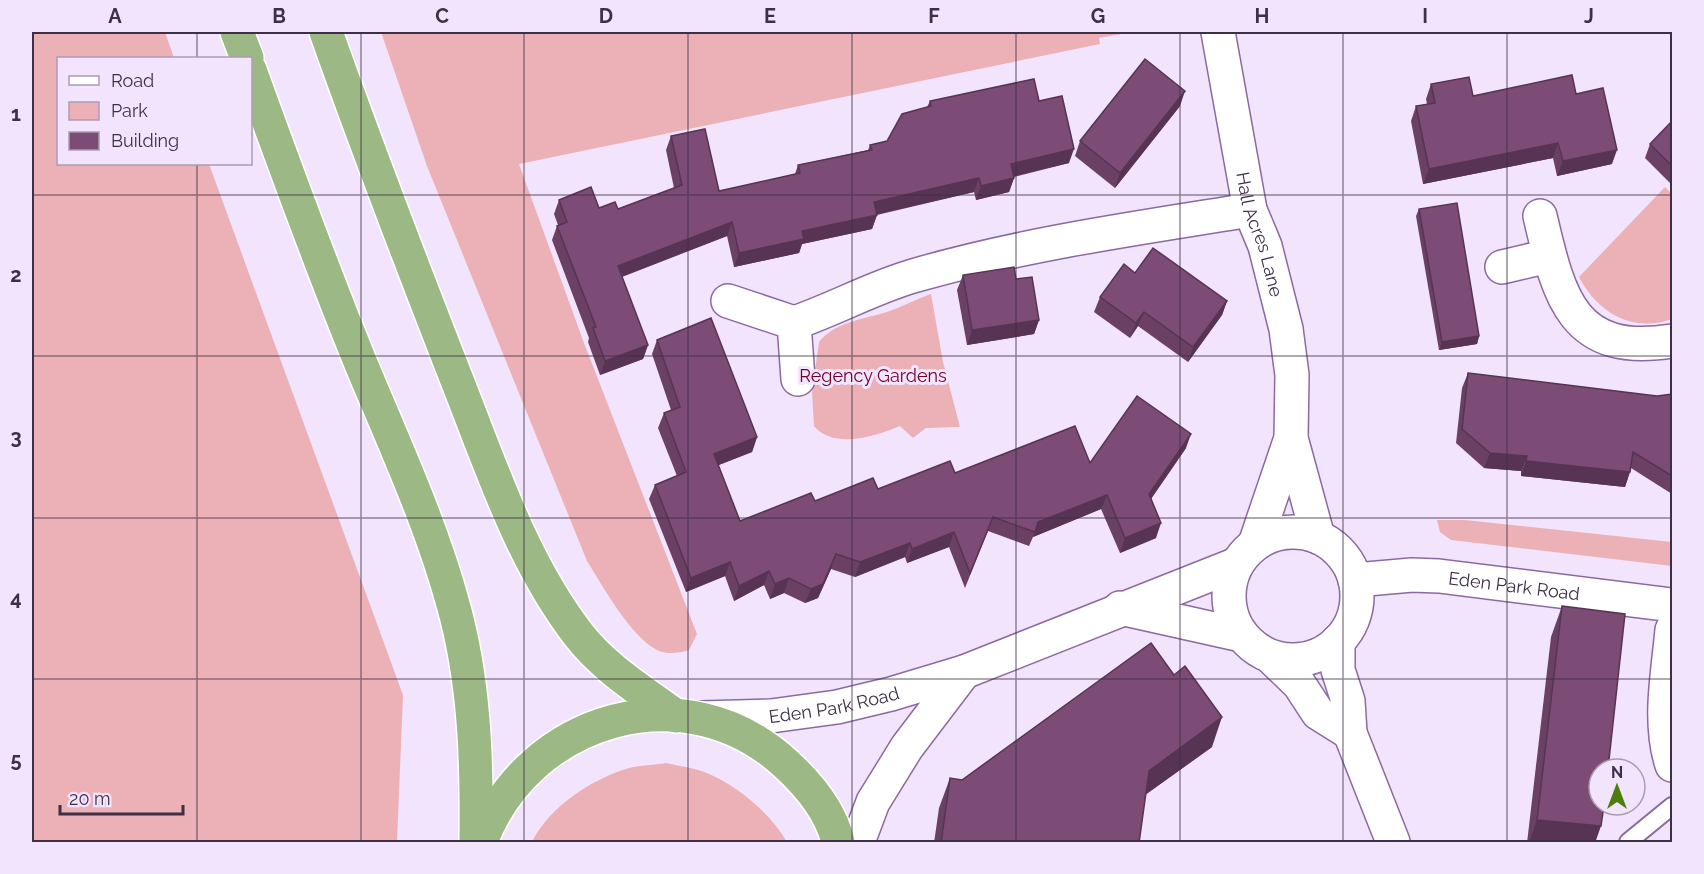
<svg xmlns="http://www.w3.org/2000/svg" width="1704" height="874" viewBox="0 0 1704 874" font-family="Raleway,sans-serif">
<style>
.green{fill:#ebb1b7}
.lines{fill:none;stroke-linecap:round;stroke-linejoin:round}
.service-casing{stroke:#8b6aa0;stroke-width:20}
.minor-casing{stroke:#8b6aa0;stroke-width:36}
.trunk-casing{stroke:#fff;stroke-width:36}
.service{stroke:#fff;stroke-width:16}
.minor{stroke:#fff;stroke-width:33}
.trunk{stroke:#9cb884;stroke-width:33}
.wall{fill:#6b4065}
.shaded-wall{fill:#573453}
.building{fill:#7c4b76;stroke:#573453;stroke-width:1.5}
.grid{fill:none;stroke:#3d2f46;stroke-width:1.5;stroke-opacity:0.55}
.labels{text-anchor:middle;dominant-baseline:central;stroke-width:6;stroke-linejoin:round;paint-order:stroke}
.street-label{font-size:18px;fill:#3d2f46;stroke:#f2e4fc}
.park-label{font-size:18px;fill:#6f0126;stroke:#f2e4fc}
.neatline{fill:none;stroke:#3d2f46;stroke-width:2}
.grid-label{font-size:20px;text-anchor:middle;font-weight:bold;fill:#3d2f46}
</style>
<rect width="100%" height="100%" fill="#f2e4fc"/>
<!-- green -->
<g class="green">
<path d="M32 32H165L174 58H58V164H209L403 695 397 842H32Z"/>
<path d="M381 32H1132L1099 38 1100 44 519 164 584 343 697 634 689 650C679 653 667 655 657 650 631 637 602 585 587 561L427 166Z"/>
<path d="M1665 187 1672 194V319C1632 333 1598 313 1579 277Z"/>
<path d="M931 294 943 362 960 427 926 428 913 438 900 426C877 436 834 450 814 426L812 392 819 342C835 322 864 319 887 312 902 307 916 299 931 294Z"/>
<path d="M1437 520H1465L1672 542V566L1451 540 1440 532Z"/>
<path d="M666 763C679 766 695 768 707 773 738 786 771 814 787 842H532C550 806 592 779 629 768 641 765 654 765 666 763Z"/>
</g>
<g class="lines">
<defs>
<path id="service" d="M1628 842 1672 806"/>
<g id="minor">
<path id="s1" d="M1218 32 1250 210 1265 246 1286 329 1292 375 1291 438 1255 544"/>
<path d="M1540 216C1559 297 1572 357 1672 341"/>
<path d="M1502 267 1549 256"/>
<path d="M728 301 794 323 798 379"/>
<path d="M794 323C835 309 872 288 913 276 1023 244 1138 228 1250 210"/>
<path d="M1291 438 1318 537"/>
<circle cx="1293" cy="596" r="64"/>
<path id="s2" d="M1355 580 1412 575 1439 576 1672 605"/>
<path d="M1120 608 1241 635"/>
<path d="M1672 630C1668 674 1658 722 1672 765"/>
<path d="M1338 641V670L1348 701 1350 733 1393 842"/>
<path d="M1271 657 1299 684 1318 713 1350 733"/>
<path id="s3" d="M701 718 771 716 837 707 891 694 964 672 1237 564"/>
<path d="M858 842 873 802 907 747 964 672"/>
</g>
<g id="trunk">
<path d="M237 32 247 58"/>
<path d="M326 32C369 153 415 273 462 393 494 475 524 564 578 634 604 668 642 691 676 716"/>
<path d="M250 70C285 167 320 263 359 359 392 439 430 520 453 604 475 682 477 762 476 842"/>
<path d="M481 842C528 717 686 671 786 764 809 785 831 812 838 842"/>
</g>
</defs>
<!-- service casing -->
<use href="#service" class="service-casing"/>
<!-- minor casing -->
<use href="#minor" class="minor-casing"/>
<!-- trunk casing -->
<use href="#trunk" class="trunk-casing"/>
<!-- service -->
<use href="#service" class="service"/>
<!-- minor -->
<use href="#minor" class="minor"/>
<!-- trunk -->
<use href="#trunk" class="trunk"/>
</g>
<!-- wall -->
<g class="wall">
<path d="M1431 84 1473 96 1576 94 1612 164 1557 176 1553 158 1423 184 1411 121 1416 106 1427 104 1426 99Z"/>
<path d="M930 101H1039L1069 163 1014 177V178L1009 192 976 200 974 192 877 215 872 229 802 244 799 253 734 267 727 236 622 277 648 345 643 359 600 375 588 342 589 338 552 240 557 226 558 225 554 214 559 200 599 208 618 209 674 188 666 150 671 136 719 191 795 174 798 165 868 150 870 145 887 141 927 107Z"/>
<path d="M1180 106 1115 188 1075 156 1080 141Z"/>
<path d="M1672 121V185L1645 158 1650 144Z"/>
<path d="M1419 209 1479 336 1477 344 1439 350 1416 216Z"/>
<path d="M1135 273 1227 301 1222 315 1188 362 1138 326 1130 338 1094 312 1100 297Z"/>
<path d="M963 275 1016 279 1039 320 1034 334 967 345 957 290Z"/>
<path d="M657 340 757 437 752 452 718 465 740 521 815 501 878 489 955 473 1090 463 1186 448 1151 499 1156 538 1120 553 1101 509 1033 537 1029 546 988 531 965 588 949 547 907 563 905 557 855 577 831 569 818 598 805 603 784 593 770 599 764 585 734 601 725 576 686 592 649 499 655 485 677 476 658 428 664 413 671 410 652 354Z"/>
<path d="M1468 373 1657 396 1672 394V494L1631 468 1625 487 1521 476V471L1484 468 1456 443 1462 388Z"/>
<path d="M1562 606 1595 843H1527L1551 637Z"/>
<path d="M1212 747 1145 795 1139 843H934L939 808 950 778 962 780Z"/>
</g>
<!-- shaded-wall -->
<g class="shaded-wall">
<path d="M1185 91 1180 106 1115 188 1120 173Z"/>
<path d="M1558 143 1553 158 1423 184 1429 169Z"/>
<path d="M1074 149 1069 163 1006 178 1011 164Z"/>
<path d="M1617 150 1612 164 1557 176 1563 161Z"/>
<path d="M979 178 974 192 869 216 874 202Z"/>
<path d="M1014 178 1009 192 976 200 981 186Z"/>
<path d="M877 215 872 229 802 244 799 253 734 267 739 253 802 231Z"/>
<path d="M732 222 727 236 613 280 618 266Z"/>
<path d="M1227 301 1222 315 1188 362 1193 347Z"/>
<path d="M1144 312 1138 326 1130 338 1136 323Z"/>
<path d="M1039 320 1034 334 967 345 972 330Z"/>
<path d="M1479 336 1477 344 1439 350 1442 342Z"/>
<path d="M648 345 643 359 600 375 605 361Z"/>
<path d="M1191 434 1186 448 1144 509 1149 494Z"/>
<path d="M757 437 752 452 709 469 714 454Z"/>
<path d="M1490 453 1527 456 1521 471 1484 468Z"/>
<path d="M1526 461 1630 472 1625 487 1521 476Z"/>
<path d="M1107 495 1101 509 1033 537 1038 522Z"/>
<path d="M1161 523 1156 538 1120 553 1125 538Z"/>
<path d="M954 532 949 547 907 563 912 549Z"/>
<path d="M910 543 905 557 855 577 860 562Z"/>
<path d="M836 554 831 569 818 598 805 603 811 589Z"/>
<path d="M730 562 725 576 686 592 691 578Z"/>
<path d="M769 571 764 585 734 601 739 586Z"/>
<path d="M789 578 784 593 770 599 775 584Z"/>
<path d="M1222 717 1212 747 1138 800 1149 771Z"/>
<path d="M1537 820 1601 826 1595 843H1529Z"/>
</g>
<!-- building -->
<g class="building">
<path d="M1145 59 1185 91 1120 173 1080 141Z"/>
<path d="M1572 75 1576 94 1603 88 1617 150 1563 161 1558 143 1429 169 1416 106 1435 103 1431 84 1469 77 1473 96Z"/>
<path d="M1034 79 1039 101 1062 96 1074 149 1011 164 1014 178 981 186 979 178 874 202 877 215 802 231 804 239 739 253 732 222 618 266 648 345 605 361 593 328 596 327 557 226 567 222 559 200 591 187 599 208 615 202 618 209 682 185 671 136 705 129 719 191 800 173 798 165 872 150 870 145 887 141 902 114 931 106 930 101Z"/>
<path d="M1672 121V166L1650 144Z"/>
<path d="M1457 203 1479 336 1442 342 1419 209Z"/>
<path d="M1153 248 1227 301 1193 347 1144 312 1136 323 1100 297 1124 264 1135 273Z"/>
<path d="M1014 267 1016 279 1032 277 1039 320 972 330 963 275Z"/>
<path d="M711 318 757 437 714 454 740 521 811 493 815 501 873 478 878 489 950 461 955 473 1075 426 1090 463 1137 396 1191 434 1149 494 1161 523 1125 538 1107 495 1038 522 1035 532 993 517 970 573 954 532 912 549 910 543 860 562 836 554 823 584 811 589 789 578 775 584 769 571 739 586 730 562 691 578 655 485 686 472 664 413 680 407 657 340Z"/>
<path d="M1468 373 1657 396 1672 394V476L1633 452 1630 472 1526 461 1527 456 1490 453 1462 429Z"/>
<path d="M1562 606 1625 614 1608 769H1599V805H1604L1601 826 1537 820Z"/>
<path d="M1151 643 1174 675 1185 666 1222 717 1149 771 1139 843H941L950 778 962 780Z"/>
</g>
<!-- grid -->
<path class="grid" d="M197 32V58M361 32V842M524 32V842M688 32V842M852 32V842M1016 32V842M1180 32V842M1343 32V842M1507 32V842M197 164V842M32 195H1672M32 356H1672M32 518H1672M32 679H1672"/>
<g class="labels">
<!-- street labels -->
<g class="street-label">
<text stroke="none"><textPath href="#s1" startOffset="207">Hall Acres Lane</textPath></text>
<text stroke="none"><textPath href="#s2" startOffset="160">Eden Park Road</textPath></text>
<text stroke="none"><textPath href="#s3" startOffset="134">Eden Park Road</textPath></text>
</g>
<!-- park labels -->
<g class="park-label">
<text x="873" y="375">Regency Gardens</text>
</g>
</g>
<!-- border -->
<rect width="1704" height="874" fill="none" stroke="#f2e4fc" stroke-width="66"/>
<!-- legend -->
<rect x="57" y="57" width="195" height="108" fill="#f2e4fc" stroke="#aa9cb3" stroke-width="1.5"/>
<rect x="69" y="76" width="30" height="9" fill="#ffffff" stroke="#aa9cb3" stroke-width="1.5"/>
<text x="111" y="87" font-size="18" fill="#3d2f46">Road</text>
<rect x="69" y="102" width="30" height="18" fill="#ebb1b7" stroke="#aa9cb3" stroke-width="1.5"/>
<text x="111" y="117" font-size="18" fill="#3d2f46">Park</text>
<rect x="69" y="132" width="30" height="18" fill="#7c4b76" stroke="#aa9cb3" stroke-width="1.5"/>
<text x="111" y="147" font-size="18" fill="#3d2f46">Building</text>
<!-- north arrow -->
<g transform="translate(1617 787)"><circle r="28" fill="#f2e4fc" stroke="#aa9cb3" stroke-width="1.5"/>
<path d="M0-4.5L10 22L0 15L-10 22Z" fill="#4c7e0d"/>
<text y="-9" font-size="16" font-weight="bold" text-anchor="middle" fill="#3d2f46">N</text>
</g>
<!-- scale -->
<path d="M60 805v9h123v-9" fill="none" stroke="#3d2f46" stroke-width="3"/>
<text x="69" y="805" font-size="18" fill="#3d2f46" stroke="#f2e4fc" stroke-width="4.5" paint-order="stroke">20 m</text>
<rect x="33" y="33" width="1638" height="808" class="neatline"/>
<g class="grid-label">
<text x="115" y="23">A</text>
<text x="279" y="23">B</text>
<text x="442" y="23">C</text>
<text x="606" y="23">D</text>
<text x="770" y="23">E</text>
<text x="934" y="23">F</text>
<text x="1098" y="23">G</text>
<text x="1262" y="23">H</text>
<text x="1425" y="23">I</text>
<text x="1589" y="23">J</text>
<text x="16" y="121">1</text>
<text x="16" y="282">2</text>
<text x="16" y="444">3</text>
<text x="16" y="605">4</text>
<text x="16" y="767">5</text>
</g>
</svg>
